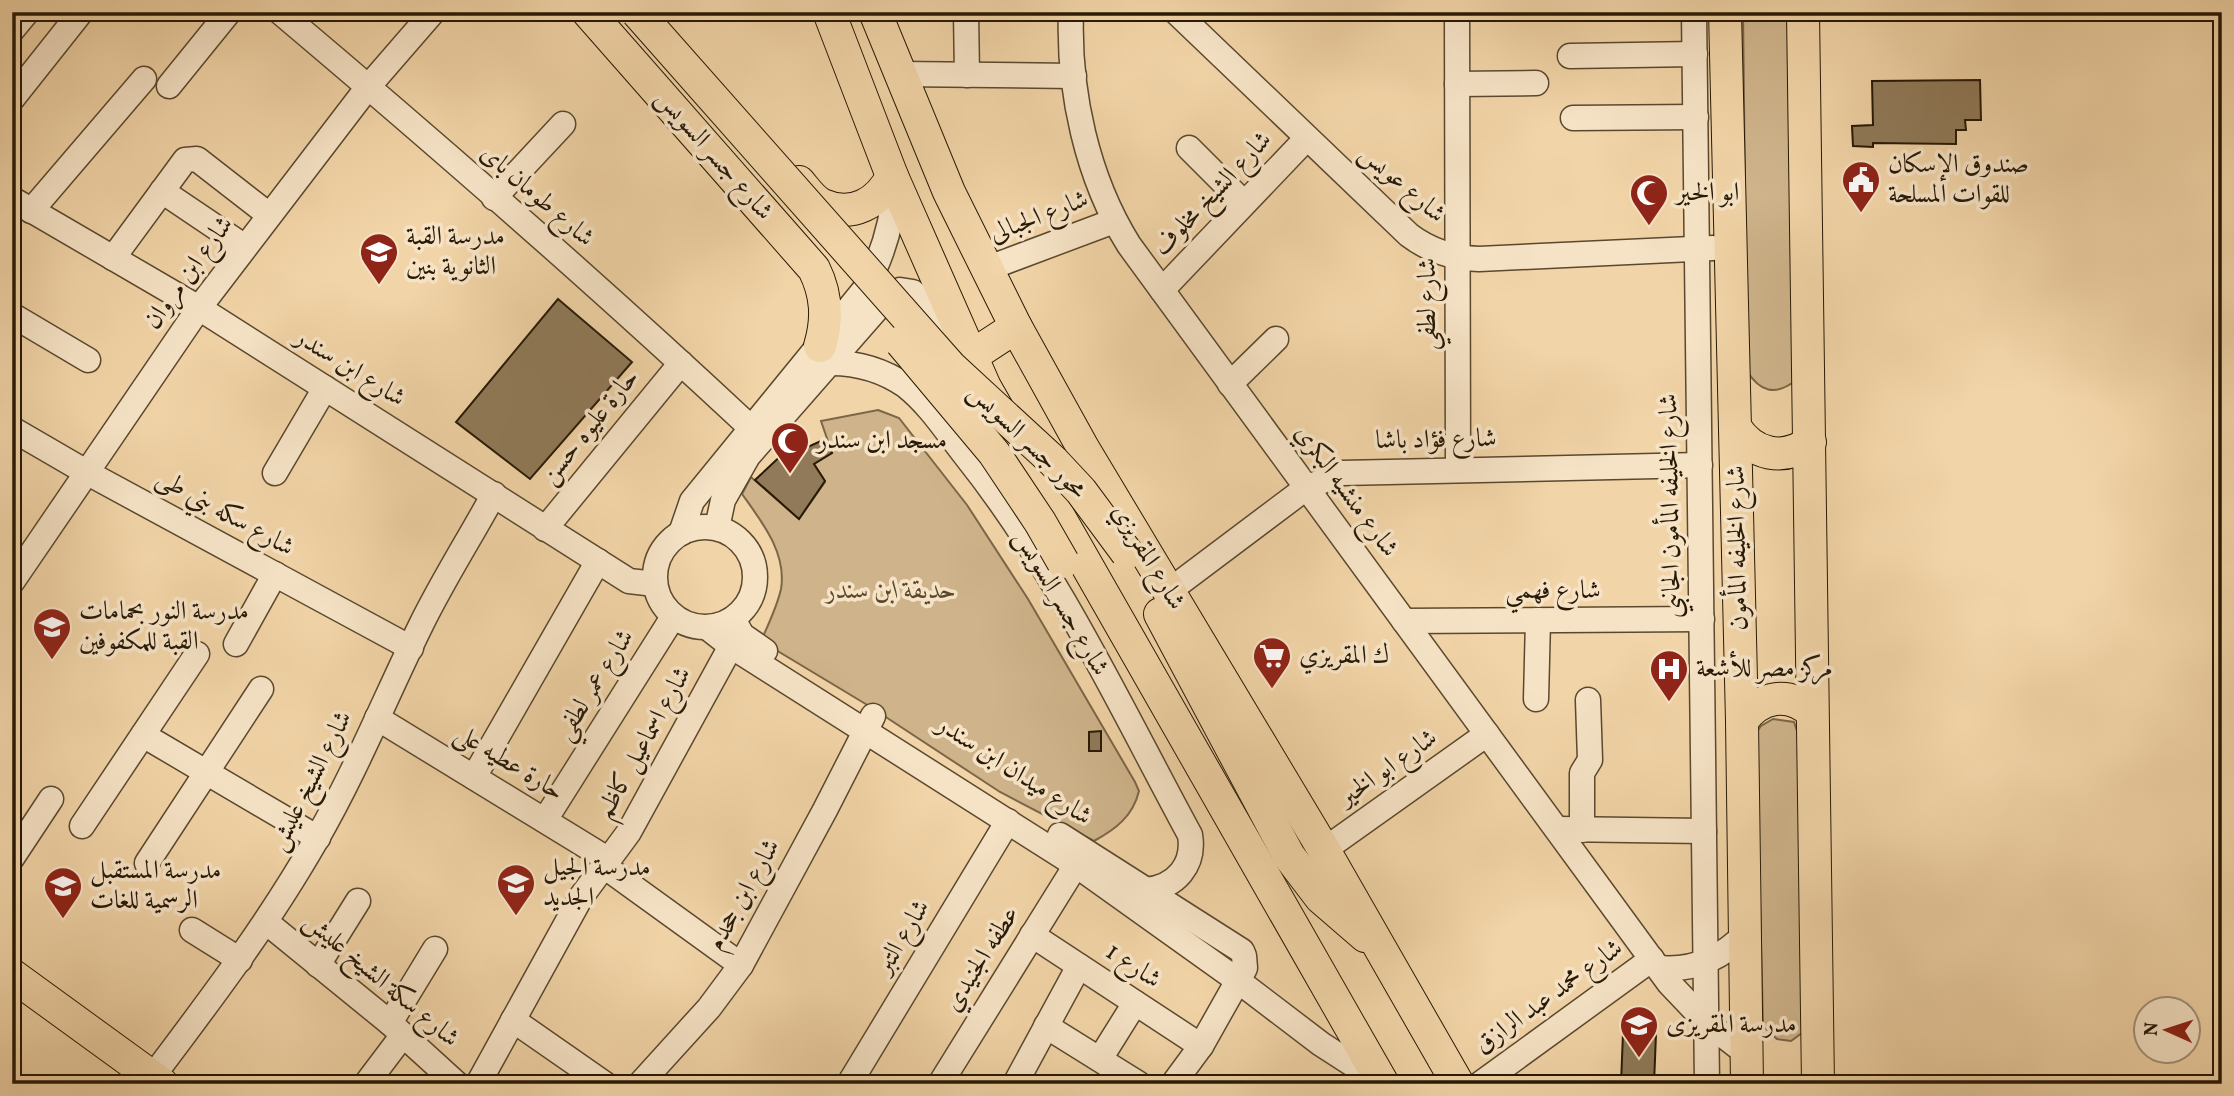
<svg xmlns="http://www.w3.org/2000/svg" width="2234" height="1096" viewBox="0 0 2234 1096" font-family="Vollkorn,Amiri,serif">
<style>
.green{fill:#cfb48b;stroke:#7b6648;stroke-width:2}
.building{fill:#907a59;stroke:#271905;stroke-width:2}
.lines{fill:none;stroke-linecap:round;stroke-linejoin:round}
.minor-casing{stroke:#5a482e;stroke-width:27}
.major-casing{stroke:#271905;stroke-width:34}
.minor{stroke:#f6e3c6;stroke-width:24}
.major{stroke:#f1d4a7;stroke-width:32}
.rail{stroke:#271905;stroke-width:5;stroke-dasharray:12 12;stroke-linecap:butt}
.major-bridge-casing{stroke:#271905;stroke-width:34;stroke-linecap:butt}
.major-bridge{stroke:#f1d4a7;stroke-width:32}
.labels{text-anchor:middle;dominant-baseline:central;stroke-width:7;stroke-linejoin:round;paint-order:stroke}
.street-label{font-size:26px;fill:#271905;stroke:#f6e3c6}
.poi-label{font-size:26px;fill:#271905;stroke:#f6e3c6;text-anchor:start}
.park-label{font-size:26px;font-style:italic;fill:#59482d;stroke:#f6e3c6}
</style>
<rect width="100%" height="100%" fill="#f1d4a7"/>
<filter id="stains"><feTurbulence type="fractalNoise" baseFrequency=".00286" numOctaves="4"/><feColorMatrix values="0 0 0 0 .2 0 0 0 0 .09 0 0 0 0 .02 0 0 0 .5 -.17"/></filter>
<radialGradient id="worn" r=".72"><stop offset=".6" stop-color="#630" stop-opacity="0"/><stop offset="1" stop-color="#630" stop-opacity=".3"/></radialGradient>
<!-- green -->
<g class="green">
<path d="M1743 12H1799L1795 381C1775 396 1760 392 1747 371Z"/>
<path d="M878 410 899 418 967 505 1028 599 1135 782 1139 791C1133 816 1116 829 1094 841L1000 792 869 706 761 641C768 625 777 607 781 589 787 553 762 522 742 494L751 477 799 519 825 482 814 464 832 453 821 421Z"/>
<path d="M1773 719 1794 722 1798 734 1802 1033 1791 1041 1777 1039 1763 1026 1756 733 1761 726Z"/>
</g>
<!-- building -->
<g class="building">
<path d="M1980 80 1981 120H1965L1966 130H1956V144L1873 143V147L1853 146 1852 126 1873 125 1872 81Z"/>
<path d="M558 299 632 362 530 479 456 422Z"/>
<path d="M825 439 832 453 814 464 825 481 799 519 755 480 787 450 805 442 808 447Z"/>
<path d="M1101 731V751H1089V732Z"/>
<path d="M1623 1033 1656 1034 1654 1084H1621Z"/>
</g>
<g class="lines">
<defs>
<g id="minor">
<path d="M280 12C440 147 598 285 751 428"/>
<path d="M966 12 967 75"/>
<path d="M1071 12C1068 91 1087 178 1129 245L1669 983 1707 1023 1746 1053"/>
<path d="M1176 12 1409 235C1430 251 1453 258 1479 259L1713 248"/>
<path d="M1457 12 1458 469"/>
<path d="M1694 12 1707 1084"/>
<path d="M12 30 27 12"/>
<path d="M1570 56 1695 54"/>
<path d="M899 74 1074 76"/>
<path d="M1457 84 1536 83"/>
<path d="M169 86 229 12"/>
<path d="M12 99 81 12"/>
<path d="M1573 118 1696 117"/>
<path d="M1189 148 1244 203"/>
<path d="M162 191 245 247"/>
<path d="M494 198 563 124"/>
<path d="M12 199 199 308 629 581 655 584"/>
<path d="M31 211 144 79"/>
<path d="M113 258 185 160 197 159 269 215"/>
<path d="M986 269 1114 221"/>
<path d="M1162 290 1307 138"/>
<path d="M12 315 88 360"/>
<path d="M831 363C858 363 883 370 906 386 929 404 947 432 965 455 1057 570 1120 706 1190 835 1195 865 1176 887 1146 890"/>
<path d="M1230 384 1276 339"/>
<path d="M12 429 86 472 411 648"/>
<path d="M275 473 325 388"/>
<circle cx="705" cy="577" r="50"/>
<path d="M717 528 723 500 748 456 888 296 900 290 913 292 959 344"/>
<path d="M545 529 681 363"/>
<path d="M681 533 692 501 864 290C883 256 893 223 895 184"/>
<path d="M12 582 199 308 368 87 433 12"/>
<path d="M1169 591 1306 488 1342 473 1700 465"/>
<path d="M733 619 742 635 765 651"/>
<path d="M1404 621 1702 619"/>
<path d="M708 628 731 646 1076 865 1237 980 1321 1044 1352 1064 1379 1076"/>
<path d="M236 644 275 574"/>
<path d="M1536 699 1538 620"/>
<path d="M377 718 609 860"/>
<path d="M143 735 318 838"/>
<path d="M474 777 598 561"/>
<path d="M545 820 673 617"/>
<path d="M82 826 197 654"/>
<path d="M1557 829 1704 831"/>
<path d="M1582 830V773L1590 760 1588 700"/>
<path d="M1060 835 1242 951 1244 956 1245 968 1201 1046 1173 1084"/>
<path d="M1324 850 1487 734"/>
<path d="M12 858 51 799"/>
<path d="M147 863 261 689"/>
<path d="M604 866 741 965"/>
<path d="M266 922 390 1023 457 1084"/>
<path d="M192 930 240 960"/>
<path d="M1032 935 1201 1046"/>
<path d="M318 965 358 901"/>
<path d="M1659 968C1693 971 1721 959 1745 934"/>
<path d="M513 1020 605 1084"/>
<path d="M390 1023 435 949"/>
<path d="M1046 1026 1139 1084"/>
<path d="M1100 1059 1135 1003"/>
<path d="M153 1076C211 999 268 924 316 840 356 771 386 696 421 625 443 580 470 538 494 494"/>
<path d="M366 1084 403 1035"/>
<path d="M478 1084 581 897 629 832 731 646"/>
<path d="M640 1084 709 1008 741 965 825 810 873 716"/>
<path d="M849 1084 1008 821"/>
<path d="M940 1084 1076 865"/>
<path d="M1015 1084 1079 966"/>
<path d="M1480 1084 1652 959"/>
</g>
<g id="major">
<path d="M588 12 814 269C827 295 828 319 820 346"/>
<path d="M829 12 892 176 985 387 1383 1084"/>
<path d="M875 12 949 192 1016 327 1083 448 1324 850 1458 1084"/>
<path d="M1725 12 1742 721 1747 1084"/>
<path d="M1803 12 1818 1084"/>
<path d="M799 182C806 190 813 201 823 205 852 218 879 203 892 176"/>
<path d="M970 357 1016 327"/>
<path d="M1735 427C1753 455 1783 462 1810 442"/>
<path d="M1160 614 1289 856 1321 898 1365 936"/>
<path d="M1742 721C1760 696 1788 691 1812 712"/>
<path d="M12 975 162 1084"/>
</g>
</defs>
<!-- minor casing -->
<use href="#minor" class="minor-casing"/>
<!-- major casing -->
<use href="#major" class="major-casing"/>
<!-- minor -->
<use href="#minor" class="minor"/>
<!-- major -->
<use href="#major" class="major"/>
<!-- rail -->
<path class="rail" d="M12 1083 13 1084"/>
<defs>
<g id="major-bridge">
<path d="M637 12 951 367 1053 461 1081 491 1127 553"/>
<path d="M901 342 994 453 1040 522 1063 562"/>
</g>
</defs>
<!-- major-bridge casing -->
<use href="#major-bridge" class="major-bridge-casing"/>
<!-- major-bridge -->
<use href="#major-bridge" class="major-bridge"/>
</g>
<!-- icons -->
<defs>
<symbol id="civic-pin" viewBox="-11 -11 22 30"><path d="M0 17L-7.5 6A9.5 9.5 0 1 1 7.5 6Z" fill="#8f2418" stroke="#f6e3c6"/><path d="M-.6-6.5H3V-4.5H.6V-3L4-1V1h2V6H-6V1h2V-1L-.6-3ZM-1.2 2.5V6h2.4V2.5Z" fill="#fff"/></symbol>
<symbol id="mosque-pin" viewBox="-11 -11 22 30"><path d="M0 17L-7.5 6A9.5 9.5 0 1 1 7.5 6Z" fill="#8f2418" stroke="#f6e3c6"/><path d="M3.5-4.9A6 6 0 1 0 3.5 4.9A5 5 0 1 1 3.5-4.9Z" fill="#fff"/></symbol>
<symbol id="school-pin" viewBox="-11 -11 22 30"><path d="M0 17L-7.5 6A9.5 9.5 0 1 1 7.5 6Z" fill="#8f2418" stroke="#f6e3c6"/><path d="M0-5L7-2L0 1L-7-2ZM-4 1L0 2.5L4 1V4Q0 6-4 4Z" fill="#fff"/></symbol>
<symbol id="supermarket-pin" viewBox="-11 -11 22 30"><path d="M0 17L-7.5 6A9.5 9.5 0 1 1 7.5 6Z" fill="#8f2418" stroke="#f6e3c6"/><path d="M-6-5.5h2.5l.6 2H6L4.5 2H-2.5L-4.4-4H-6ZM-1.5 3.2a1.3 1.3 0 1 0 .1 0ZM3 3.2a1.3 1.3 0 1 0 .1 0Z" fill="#fff"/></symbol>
<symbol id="hospital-pin" viewBox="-11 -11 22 30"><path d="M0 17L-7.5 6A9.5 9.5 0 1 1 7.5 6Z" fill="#8f2418" stroke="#f6e3c6"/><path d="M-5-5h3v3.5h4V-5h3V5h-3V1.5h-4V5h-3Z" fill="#fff"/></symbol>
</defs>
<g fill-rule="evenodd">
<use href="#civic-pin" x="1839" y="158" width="44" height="60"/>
<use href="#mosque-pin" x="1627" y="171" width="44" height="60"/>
<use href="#school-pin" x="357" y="230" width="44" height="60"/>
<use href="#mosque-pin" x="768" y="419" width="44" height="60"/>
<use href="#school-pin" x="30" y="605" width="44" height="60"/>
<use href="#supermarket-pin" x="1250" y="634" width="44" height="60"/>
<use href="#hospital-pin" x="1647" y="647" width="44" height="60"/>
<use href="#school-pin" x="494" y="861" width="44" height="60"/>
<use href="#school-pin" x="41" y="864" width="44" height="60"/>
<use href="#school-pin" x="1617" y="1003" width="44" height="60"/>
</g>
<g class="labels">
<!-- street labels -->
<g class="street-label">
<text transform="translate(714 155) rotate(49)">شارع جسر السويس</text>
<text transform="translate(1402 184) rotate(41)">شارع عويس</text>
<text transform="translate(1213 194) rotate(-47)">شارع الشيخ مخلوف</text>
<text transform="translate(537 196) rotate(41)">شارع طومان باى</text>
<text transform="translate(1039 217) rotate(-21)">شارع الجبالى</text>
<text transform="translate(189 273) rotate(-54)">شارع ابن مروان</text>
<text transform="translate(1428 304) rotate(-90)">شارع لطفي</text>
<text transform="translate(350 368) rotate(32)">شارع ابن سندر</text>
<text transform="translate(590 427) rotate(-51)">حارة عليوه حسن</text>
<text transform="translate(1436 440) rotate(-1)">شارع فؤاد باشا</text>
<text transform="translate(1027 441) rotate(44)">محور جسر السويس</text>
<text transform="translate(1346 491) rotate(54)">شارع منشيه البكري</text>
<text transform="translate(1671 506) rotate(-91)">شارع الخليفه المأمون الجانبي</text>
<text transform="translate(225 513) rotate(29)">شارع سكه بني طى</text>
<text transform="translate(1738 548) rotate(-91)">شارع الخليفه المأمون</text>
<text transform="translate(1148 557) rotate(59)">شارع المقريزي</text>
<text x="1553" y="591">شارع فهمي</text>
<text transform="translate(1061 603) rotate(60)">شارع جسر السويس</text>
<text transform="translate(595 685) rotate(-58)">شارع عمر لطفي</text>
<text transform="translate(644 743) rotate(-61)">شارع اسماعيل كاظم</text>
<text transform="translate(509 763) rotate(31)">حارة عطيه على</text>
<text transform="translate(1388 768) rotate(-35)">شارع ابو الخير</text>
<text transform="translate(1014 771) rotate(33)">شارع ميدان ابن سندر</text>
<text transform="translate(311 781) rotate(-63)">شارع الشيخ عليش</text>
<text transform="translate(744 895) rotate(-61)">شارع ابن جحدم</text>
<text transform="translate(903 937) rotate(-59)">شارع التبر</text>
<text transform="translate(982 959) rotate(-58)">عطفه الجنيدي</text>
<text transform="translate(1133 966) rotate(34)">شارع 1</text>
<text transform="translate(381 980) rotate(40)">شارع سكة الشيخ عليش</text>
<text transform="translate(1549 997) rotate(-36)">شارع محمد عبد الرازق</text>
</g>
<!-- poi labels -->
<g class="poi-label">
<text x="1888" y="165">صندوق الإسكان<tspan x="1888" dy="30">للقوات المسلحة</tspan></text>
<text x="1676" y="193">ابو الخير</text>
<text x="406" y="237">مدرسة القبة<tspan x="406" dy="30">الثانوية بنين</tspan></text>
<text x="817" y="441">مسجد ابن سندر</text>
<text x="79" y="612">مدرسة النور بحمامات<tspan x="79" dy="30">القبة للمكفوفين</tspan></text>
<text x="1299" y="656">ك المقريزي</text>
<text x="1696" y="669">مركز مصر للأشعة</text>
<text x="543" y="868">مدرسة الجيل<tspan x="543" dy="30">الجديد</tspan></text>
<text x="90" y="871">مدرسة المستقبل<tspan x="90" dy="30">الرسمية للغات</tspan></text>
<text x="1666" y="1025">مدرسة المقريزى</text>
</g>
<!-- park labels -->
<g class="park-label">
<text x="891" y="591">حديقة ابن سندر</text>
</g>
</g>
<!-- margin -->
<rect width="2234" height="1096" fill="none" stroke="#f1d4a7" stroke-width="42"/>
<rect x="14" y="14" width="2206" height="1068" fill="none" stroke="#271905" stroke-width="3.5"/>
<rect x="21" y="21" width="2192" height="1054" fill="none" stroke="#271905" stroke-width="2"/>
<!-- north arrow -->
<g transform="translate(2167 1030) rotate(273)"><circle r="33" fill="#f6e3c6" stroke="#a39279" stroke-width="2"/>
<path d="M0-5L12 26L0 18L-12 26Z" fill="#8f2418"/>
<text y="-10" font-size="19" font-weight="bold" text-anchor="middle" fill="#271905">N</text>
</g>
<rect width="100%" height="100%" filter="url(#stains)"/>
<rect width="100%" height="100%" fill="url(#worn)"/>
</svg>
